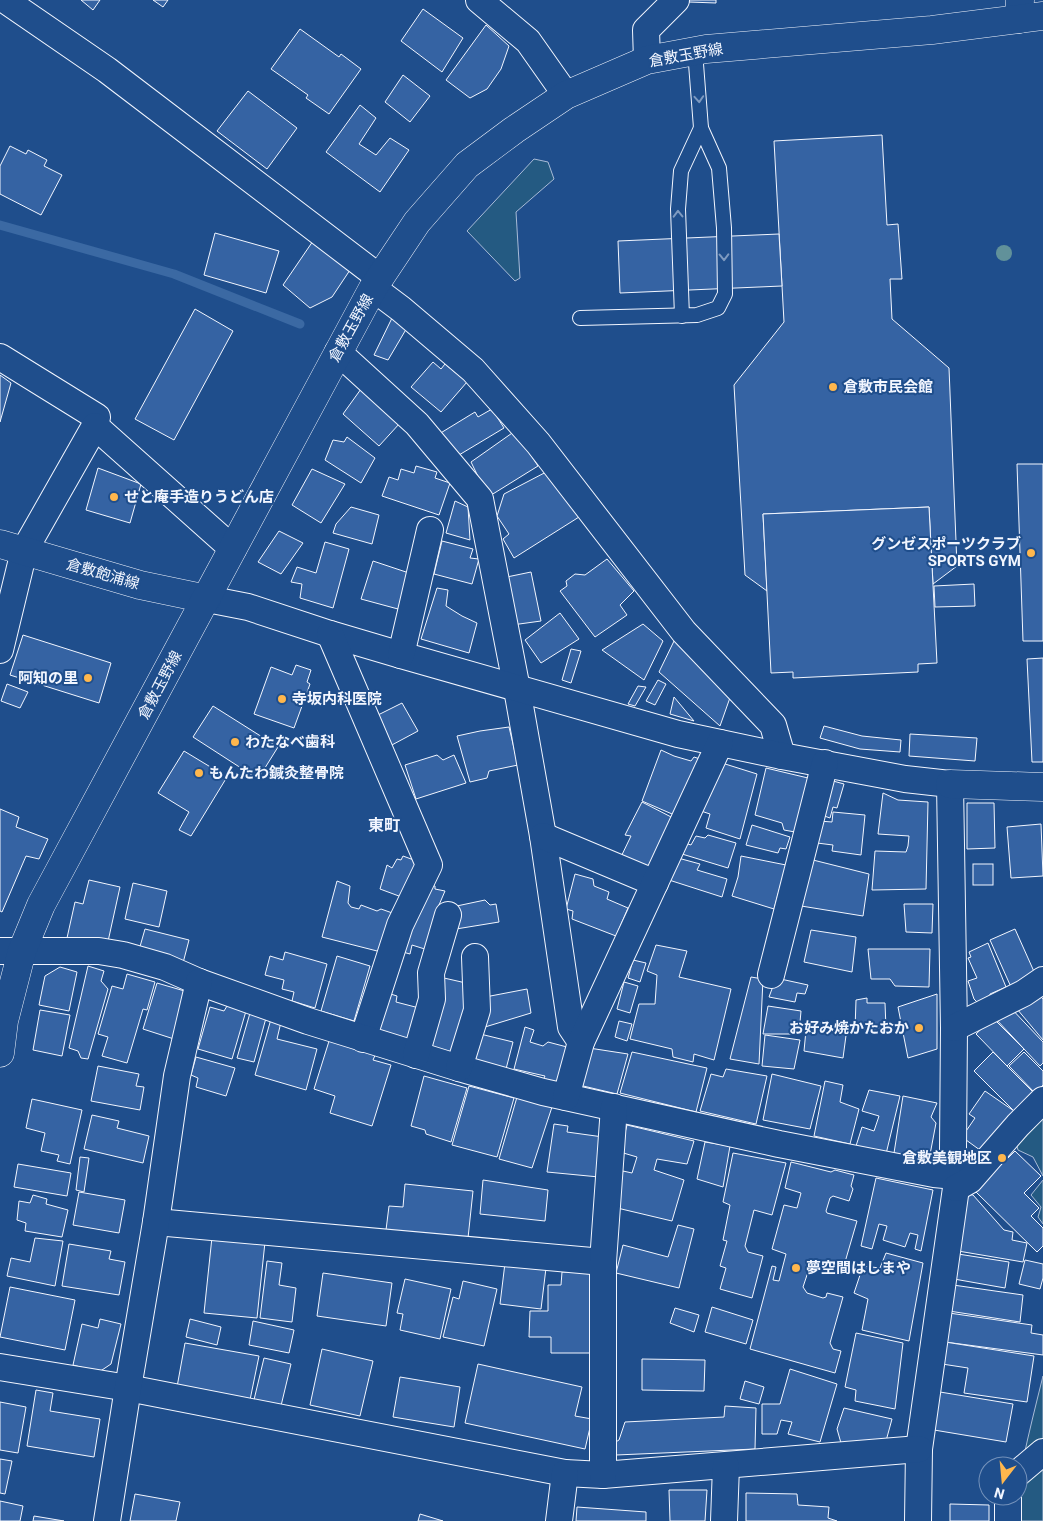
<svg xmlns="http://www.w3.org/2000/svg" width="1043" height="1521" viewBox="0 0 1043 1521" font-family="Roboto,'Noto Sans JP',sans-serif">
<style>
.green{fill:#245a82;stroke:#a8bbd7}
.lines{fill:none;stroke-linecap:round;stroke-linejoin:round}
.stream{stroke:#3b69a3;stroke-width:9}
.building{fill:#3563a3;stroke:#f2f6ff}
.lane-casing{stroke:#f2f6ff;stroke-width:16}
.street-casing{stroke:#f2f6ff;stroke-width:28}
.secondary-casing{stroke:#f2f6ff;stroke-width:29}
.primary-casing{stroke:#f2f6ff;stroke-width:29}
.lane{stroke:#1f4e8c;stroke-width:14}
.street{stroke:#1f4e8c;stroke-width:26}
.secondary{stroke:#1f4e8c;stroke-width:28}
.primary{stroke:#1f4e8c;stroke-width:28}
.tree{fill:#61919a}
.oneway{stroke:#7e9ac0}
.poi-dot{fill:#ffb74d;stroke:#1f4e8c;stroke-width:2}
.labels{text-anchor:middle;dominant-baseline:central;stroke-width:4;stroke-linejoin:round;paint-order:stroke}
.street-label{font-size:15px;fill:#f2f6ff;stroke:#1f4e8c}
.poi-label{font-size:15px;font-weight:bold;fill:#f2f6ff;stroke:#1f4e8c;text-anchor:start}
.neighbourhood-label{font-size:16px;font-weight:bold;fill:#f2f6ff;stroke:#1f4e8c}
</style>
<rect width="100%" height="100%" fill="#1f4e8c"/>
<!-- green -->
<g class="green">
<path d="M534 159 548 162 554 179 516 212 520 278 515 281 467 231Z"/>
<path d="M1043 1110V1176L1033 1157 1018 1150 1014 1136Z"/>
<path d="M1043 1180V1224L1038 1217 1041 1207 1031 1195Z"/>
<path d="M1043 1376V1521H1011C1017 1501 1019 1481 1023 1460 1029 1432 1036 1404 1043 1376Z"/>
</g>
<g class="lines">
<!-- stream -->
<path class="stream" d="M0 225 174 274 300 324"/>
</g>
<!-- building -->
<g class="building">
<path d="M81 0H100L93 10Z"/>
<path d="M153 0H168L163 7Z"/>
<path d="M689 0H716V3L689 2Z"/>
<path d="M423 9 463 38 442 72 401 41Z"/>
<path d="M486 25 509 46 501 69 487 89 470 98 446 80Z"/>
<path d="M300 29 339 57 341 54 361 69 329 114 306 98 308 95 271 69Z"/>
<path d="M403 75 430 96 410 122 385 102Z"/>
<path d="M248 91 297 128 267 169 217 131Z"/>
<path d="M360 105 376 118 359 144 376 155 390 138 409 150 380 192 326 152Z"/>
<path d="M882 135 887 225 898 224 902 279H890L892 319 949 368 957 566 933 584 929 507 763 514 767 591 745 575 734 385 784 322 774 141Z"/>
<path d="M10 146 26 154 28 150 47 160 44 166 62 175 41 215 0 194V166Z"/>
<path d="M215 233 279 251 266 293 204 275Z"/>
<path d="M779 234 782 286 620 293 618 241Z"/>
<path d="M313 241 350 270 332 297 310 308 283 285Z"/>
<path d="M195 309 233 331 174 440 135 419Z"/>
<path d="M392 318 408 326 388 360 374 355Z"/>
<path d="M433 362 441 369 445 364 467 382 441 412 411 387Z"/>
<path d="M0 375 11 383 0 422Z"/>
<path d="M361 389 400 423 379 446 343 414Z"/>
<path d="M492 409 504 428 454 458 439 434 475 412 478 417Z"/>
<path d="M515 431 538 466 488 497 471 462Z"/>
<path d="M347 437 375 458 361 483 325 460 333 440 344 442Z"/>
<path d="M1017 464H1043V641H1023Z"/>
<path d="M416 466 437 472 435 478 450 483 439 515 382 496 389 477 398 480 401 469 414 473Z"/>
<path d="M98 468 141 484 130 523 86 510Z"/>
<path d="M312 469 345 484 321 523 292 505Z"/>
<path d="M550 470 579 517 514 558 503 539 509 534 497 516 504 494Z"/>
<path d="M455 501 468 507 470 540 446 533Z"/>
<path d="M351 507 379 515 372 544 333 533 336 524Z"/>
<path d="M929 507 937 663 918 664V672L793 678V672L771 673 763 514Z"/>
<path d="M279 531 303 543 281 574 258 562Z"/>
<path d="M442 541 473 549 470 558 479 559 472 584 434 574Z"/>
<path d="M325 542 349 549 333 608 300 598 302 584 291 582 297 567 316 573Z"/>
<path d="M607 559 634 591 620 605 627 615 595 637 560 591 567 586 566 581 575 574 585 575Z"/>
<path d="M373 561 409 573 398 609 361 599Z"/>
<path d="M531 572 541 621 512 625 502 578Z"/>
<path d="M974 584 975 606 935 607 934 586Z"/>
<path d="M437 588 448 590 446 606 462 616 477 623 469 653 421 639Z"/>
<path d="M560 613 579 639 541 663 525 640Z"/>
<path d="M643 624 663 641 644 680 602 650Z"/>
<path d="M23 635 111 663 99 703 10 675Z"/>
<path d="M675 639 732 692 720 726 659 672Z"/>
<path d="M571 649 581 651 571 683 562 680Z"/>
<path d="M1043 658V762H1032L1027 659Z"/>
<path d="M296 665 311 670 307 682 310 684 294 728 254 714 271 667 292 675Z"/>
<path d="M658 680 666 684 655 705 646 701Z"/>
<path d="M7 684 28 692 20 708 1 701Z"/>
<path d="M638 686 646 687 635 706 628 704Z"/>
<path d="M674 697 694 721 670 714Z"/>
<path d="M402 703 418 731 390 746 378 715Z"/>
<path d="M213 706 278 747 258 779 193 737Z"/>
<path d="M824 726 862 736 901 740 900 752 860 749 820 738Z"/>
<path d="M509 727 518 765 489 771 487 778 470 782 457 736 480 731Z"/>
<path d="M910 734 977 738 975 761 909 756Z"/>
<path d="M661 750 674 756 691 761 694 757 703 760 679 817 642 801Z"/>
<path d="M184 751 227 777 191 836 179 830 189 812 158 793Z"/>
<path d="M437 755 443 760 454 755 466 783 416 799 405 765Z"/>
<path d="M722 763 757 774 740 839 706 828 710 814 701 811Z"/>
<path d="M766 768 808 778 795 832 784 830 782 823 755 815Z"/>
<path d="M826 779 844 784 837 808 833 807 830 818 816 813Z"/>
<path d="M883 793 898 800 928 802 926 889 872 890 875 851 906 852 908 846 909 836 878 834Z"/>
<path d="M642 802 677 820 650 878 618 863 631 836 625 835Z"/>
<path d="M967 803H994L995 848 967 849Z"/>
<path d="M0 809 19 817 16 827 48 839 39 859 26 856 2 912 0 911Z"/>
<path d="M833 812 865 815 861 855 832 851 833 845 817 843 819 821 832 822Z"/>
<path d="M1041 824 1043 876 1011 878 1007 827Z"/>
<path d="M752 825 790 837 786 849 780 848 778 853 746 845Z"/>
<path d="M708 835 736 843 728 868 682 854 685 843 691 845 696 836 705 838Z"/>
<path d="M403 856 422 863 407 899 380 889 387 865 392 868 397 859 401 860Z"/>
<path d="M741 856 786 865 774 909 732 896 738 877Z"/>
<path d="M678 858 700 864 697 870 727 879 722 897 669 880Z"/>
<path d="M805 858 869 874 863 916 795 905Z"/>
<rect x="973" y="864" width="20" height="21"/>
<path d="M575 874 593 879 594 886 609 892 607 899 628 908 616 936 572 919 573 911 566 909Z"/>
<path d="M89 880 120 887 107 946 67 938 75 902 83 904Z"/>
<path d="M337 881 350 886 348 903 351 907 359 909 361 905 377 911 381 909 398 915 385 953 322 937Z"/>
<path d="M133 883 167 891 159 927 125 919Z"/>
<path d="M425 883 435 886V889L445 891 439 905 448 909 431 951 412 945 410 954 399 951Z"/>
<path d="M485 900 490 905 496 904 499 922 456 929 452 907Z"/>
<path d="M904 904H933L932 933 906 932Z"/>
<path d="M145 929 189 940 183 963 139 950Z"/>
<path d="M1015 929 1036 976 1011 987 990 940Z"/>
<path d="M811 930 856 937 852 972 804 962Z"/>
<path d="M988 943 1006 987 990 994 989 999 978 1003 974 999 968 981 977 978 968 958 971 957 969 952Z"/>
<path d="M656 945 687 951 679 977 731 989 714 1060 694 1054 693 1062 673 1057 672 1049 630 1039 639 1004H655L657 975 647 971Z"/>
<path d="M868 949H930L929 987 895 986 890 979H871Z"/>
<path d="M285 952 327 964 315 1008 292 1001 294 992 282 989 284 980 265 975 270 956 283 960Z"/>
<path d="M337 956 370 966 354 1021 321 1011Z"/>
<path d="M633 960 646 963 640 982 628 978Z"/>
<path d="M88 966 104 971 101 981 108 989 88 1059 81 1058 78 1051 69 1048Z"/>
<path d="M60 967 77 972 69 1011 39 1005 45 976Z"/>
<path d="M127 974 155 982 147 1010 143 1009 127 1063 102 1056 108 1037 98 1034 112 986 123 989Z"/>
<path d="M751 977 763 979 759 1064 730 1059Z"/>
<path d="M444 978 466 983 469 1001 452 1057 423 1049Z"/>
<path d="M776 978 808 985 805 994 797 993 795 1002 769 997Z"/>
<path d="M624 982 638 986 630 1013 617 1009Z"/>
<path d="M157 983 188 992 174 1039 143 1029Z"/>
<path d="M527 989 531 1013 485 1027 480 998Z"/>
<path d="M381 991 397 996 396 1002 423 1009 414 1044 370 1029Z"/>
<path d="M1037 992 1043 999V1040L1017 1009Z"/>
<path d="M937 994V1049L908 1058 898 1007Z"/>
<path d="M867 998V1003H885L886 1028 855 1030 856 1000Z"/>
<path d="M1008 1005 1043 1042V1063L1040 1066 995 1018Z"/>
<path d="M227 1006 246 1011 232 1059 198 1049 210 1007 224 1011Z"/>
<path d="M768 1006 801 1011 799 1034H763Z"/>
<path d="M40 1010 70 1015 62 1056 33 1050Z"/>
<path d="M250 1013 266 1018 254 1062 237 1058Z"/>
<path d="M993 1018 1024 1049 1007 1066 976 1034Z"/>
<path d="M271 1019 281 1022 277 1039 317 1049 306 1090 255 1075Z"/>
<path d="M807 1020 847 1028 843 1058 804 1051Z"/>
<path d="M619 1021 632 1024 627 1041 615 1037Z"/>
<path d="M525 1027 534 1030 530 1042 543 1046 548 1042 567 1047 556 1084 543 1080 545 1076 514 1069Z"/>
<path d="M472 1032 513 1042 506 1069 465 1058Z"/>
<path d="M765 1035 800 1040 794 1069 762 1066Z"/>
<path d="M330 1038 376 1053 373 1060 391 1065 372 1126 330 1113 335 1096 314 1089Z"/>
<path d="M589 1048 628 1054 617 1094 579 1085Z"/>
<path d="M632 1052 707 1068 696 1112 620 1093Z"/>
<path d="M993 1052 1034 1093 1015 1112 974 1071Z"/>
<path d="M1024 1052 1043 1071V1085L1035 1093 1009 1066Z"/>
<path d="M196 1057 235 1068 226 1096 196 1087 198 1078 191 1075Z"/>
<path d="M98 1066 139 1074 136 1086 144 1087 140 1110 91 1101Z"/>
<path d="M726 1069 767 1076 756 1124 700 1111 711 1074 723 1077Z"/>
<path d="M772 1074 821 1086 810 1129 763 1120Z"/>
<path d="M424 1076 467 1088 451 1142 426 1134 425 1130 411 1126Z"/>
<path d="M825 1081 843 1085 840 1102 859 1109 850 1144 814 1136Z"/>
<path d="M469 1086 514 1098 497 1157 452 1145Z"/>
<path d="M869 1090 900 1096 886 1154 856 1146 862 1127 874 1131 879 1116 862 1111Z"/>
<path d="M985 1091 1014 1111 984 1153 962 1137 975 1118 969 1114Z"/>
<path d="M903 1096 937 1103 931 1117 936 1123 929 1160 894 1153Z"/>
<path d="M517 1097 552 1107 532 1168 499 1159Z"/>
<path d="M32 1099 82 1110 70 1164 57 1161 59 1155 41 1151 45 1133 26 1128Z"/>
<path d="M92 1115 119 1121 117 1128 149 1136 143 1163 84 1149Z"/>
<path d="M554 1124 568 1126 567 1132 603 1137 599 1177 547 1172Z"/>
<path d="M627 1125 694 1141 687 1164 657 1159 654 1170 684 1180 672 1221 613 1207 623 1171 632 1173 637 1157 620 1152Z"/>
<path d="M705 1142 730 1146 723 1187 697 1179Z"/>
<path d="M1015 1151 1041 1176 1024 1193 1039 1208 1031 1216 1043 1228V1246L1037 1252 975 1191Z"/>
<path d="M733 1153 786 1163 772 1215 754 1210 745 1246 748 1252 763 1256 752 1298 720 1289 726 1268 720 1266 727 1241 723 1240 730 1205 723 1202Z"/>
<path d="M80 1157 89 1158 84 1192 76 1190Z"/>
<path d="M791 1162 831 1172 835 1170 854 1175 851 1186 853 1189 849 1201 833 1196 830 1198 826 1211 827 1213 857 1221 843 1269 814 1261 811 1263 803 1287 807 1293 823 1298 826 1297 827 1293 843 1297 830 1343 833 1349 841 1351 835 1373 750 1349 772 1266 776 1267 773 1280 779 1281 786 1254 772 1249 784 1205 797 1208 801 1193 785 1188Z"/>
<path d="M18 1164 71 1173 67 1196 14 1187Z"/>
<path d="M876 1178 933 1190 921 1251 915 1249 918 1235 910 1233 905 1247 883 1240 887 1226 879 1224 872 1249 861 1246Z"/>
<path d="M483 1180 548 1190 545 1221 480 1214Z"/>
<path d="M405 1184 473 1191 468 1238 386 1230 389 1206 403 1207Z"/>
<path d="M79 1192 125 1200 119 1233 73 1225Z"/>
<path d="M967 1194 973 1195 1004 1230 1013 1232 1012 1240 1027 1243 1023 1262 958 1251Z"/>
<path d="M33 1195 47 1199 46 1204 68 1210 62 1237 25 1231 26 1223 17 1220 19 1201 30 1203Z"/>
<path d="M678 1225 694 1229 679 1288 616 1273 623 1245 668 1257Z"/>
<path d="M212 1237 265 1242 257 1318 204 1313Z"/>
<path d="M35 1238 63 1241 55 1286 7 1276 11 1258 30 1262Z"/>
<path d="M69 1244 111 1251 109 1259 125 1262 119 1295 62 1286Z"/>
<path d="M886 1253 923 1263 909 1341 862 1330 868 1299 854 1293 863 1266 880 1268Z"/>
<path d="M958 1254 1009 1262 1005 1288 954 1279Z"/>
<path d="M1025 1260 1043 1264V1278L1040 1289 1019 1284Z"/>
<path d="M267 1261 282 1263 279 1285 296 1288 292 1322 260 1318Z"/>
<path d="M505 1263 546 1268 541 1309 500 1304Z"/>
<path d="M562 1272H597L596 1353H551V1337H529L530 1311H548V1285H561Z"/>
<path d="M323 1273 392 1283 386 1326 317 1316Z"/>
<path d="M405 1279 451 1289 440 1339 400 1330 403 1314 397 1313Z"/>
<path d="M463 1281 497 1289 484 1346 443 1337 453 1297 459 1299Z"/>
<path d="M953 1285 1023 1295 1020 1322 949 1311Z"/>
<path d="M10 1287 75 1300 65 1350 0 1337Z"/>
<path d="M712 1307 753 1320 746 1344 705 1332Z"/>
<path d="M675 1308 699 1315 694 1332 670 1323Z"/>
<path d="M949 1313 1032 1325 1031 1333 1043 1335V1355L945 1342Z"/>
<path d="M100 1319 121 1324 111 1364 99 1372 73 1365 82 1324 98 1328Z"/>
<path d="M190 1319 221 1327 217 1345 186 1337Z"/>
<path d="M253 1321 294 1330 289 1353 249 1345Z"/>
<path d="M856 1333 903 1343 895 1409 855 1401 856 1390 845 1387Z"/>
<path d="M945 1342 1034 1356 1027 1402 964 1393 968 1368 942 1364Z"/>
<path d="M185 1343 259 1356 250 1400 177 1387Z"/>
<path d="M322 1349 373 1361 360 1416 310 1405Z"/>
<path d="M264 1358 291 1364 280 1410 253 1404Z"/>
<path d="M642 1359 705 1360 704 1391 642 1390Z"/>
<path d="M478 1364 582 1387 575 1416 592 1419 585 1449 465 1423Z"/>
<path d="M790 1369 837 1384 820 1442 788 1434 792 1422 781 1420 777 1434H762V1404H780Z"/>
<path d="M400 1377 460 1387 454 1427 393 1417Z"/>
<path d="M745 1381 764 1387 759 1404 740 1399Z"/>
<path d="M36 1390 53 1393 50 1411 100 1419 94 1457 27 1446Z"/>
<path d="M940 1392 1013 1404 1006 1442 934 1430Z"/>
<path d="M0 1402 26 1407 18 1453 0 1450Z"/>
<path d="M725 1406 756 1408 755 1449 616 1455 614 1443 619 1440 625 1422 724 1417Z"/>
<path d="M844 1408 892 1419 886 1441 841 1443 837 1429Z"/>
<path d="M0 1459 12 1461 5 1494 0 1493Z"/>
<path d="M669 1490H707L705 1521H670Z"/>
<path d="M746 1493 797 1494 798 1505 829 1507 828 1518 837 1521H746Z"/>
<path d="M135 1494 180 1502 176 1521H130Z"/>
<path d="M0 1501 23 1506 20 1521H0Z"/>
<path d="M950 1504 989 1505V1521H950Z"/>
<path d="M577 1507 646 1512V1521H576Z"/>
<path d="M420 1514 443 1521H418Z"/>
<path d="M34 1516 64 1521H33Z"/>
</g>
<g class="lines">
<defs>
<g id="lane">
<path d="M682 316 678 209 681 171 701 128"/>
<path d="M580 318 697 315 718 308 725 294 724 228 719 168 701 128 695 51"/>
</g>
<g id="street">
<path d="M5 0 107 70 380 278"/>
<path d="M479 0 528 41 566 95"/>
<path d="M647 60 646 30 676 0"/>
<path d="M373 288 401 309 473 370 538 443 684 632 773 725 782 756"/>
<path d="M338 352 417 424 480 499 517 689 543 836 571 1027 581 1042"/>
<path d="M0 357 97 417 95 426"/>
<path d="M207 599 248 607 330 634 401 655 678 734 782 756 905 779 950 784 954 1028 953 1148 956 1188 919 1449 918 1521"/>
<path d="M330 634 429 865 400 925 363 1039"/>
<path d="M0 650 24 551 95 426 233 549"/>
<path d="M401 655 430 530"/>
<path d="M543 836 655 883"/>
<path d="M0 951H99L123 955 165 967 199 982 308 1021 459 1068 543 1092 779 1144 934 1174 955 1176"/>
<path d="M771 975 825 763"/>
<path d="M954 1028 1024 993 1043 980"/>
<path d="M416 1055 432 999 431 973 448 915"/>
<path d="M459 1068 477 1010 475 957"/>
<path d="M566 1097 581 1042 720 743"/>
<path d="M956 1188 970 1180 1018 1125 1043 1100"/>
<path d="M156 1222 603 1262"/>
<path d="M0 1367 128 1388 565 1473 603 1475 919 1449"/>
<path d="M1018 1473 1043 1452"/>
<path d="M603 1475V1262L614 1107"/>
<path d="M107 1521 128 1388 156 1222 177 1076 199 982"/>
<path d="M559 1521 565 1473"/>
<path d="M724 1521 726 1466"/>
<path d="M1008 1521V1496"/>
</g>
<g id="secondary">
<path d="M1019 19 1020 0"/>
<path d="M950 784 1043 787"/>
</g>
<g id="primary">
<path d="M0 544 140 585 207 599"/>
<path d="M0 1053 4 1021 22 951 41 905 373 288 417 222 467 165 514 130 566 95 647 60 706 49 932 30 1043 16"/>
</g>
</defs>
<!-- lane casing -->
<use href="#lane" class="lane-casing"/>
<!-- street casing -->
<use href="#street" class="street-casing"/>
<!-- secondary casing -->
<use href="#secondary" class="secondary-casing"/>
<!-- primary casing -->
<use href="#primary" class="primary-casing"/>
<!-- lane -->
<use href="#lane" class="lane"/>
<!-- street -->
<use href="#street" class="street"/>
<!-- secondary -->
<use href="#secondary" class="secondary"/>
<!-- primary -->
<use href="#primary" class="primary"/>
</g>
<!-- trees -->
<circle class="tree" cx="1004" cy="253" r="8"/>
<!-- one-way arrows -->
<defs><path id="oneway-chevron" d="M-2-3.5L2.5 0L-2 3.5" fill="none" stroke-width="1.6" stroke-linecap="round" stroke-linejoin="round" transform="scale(1.25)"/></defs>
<g class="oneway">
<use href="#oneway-chevron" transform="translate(699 99) rotate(86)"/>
<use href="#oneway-chevron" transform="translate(678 214) rotate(-91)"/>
<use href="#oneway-chevron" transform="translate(724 257) rotate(89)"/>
</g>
<!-- markers -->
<g class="poi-dot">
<circle cx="833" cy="387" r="5"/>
<circle cx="114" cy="497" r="5"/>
<circle cx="1031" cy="553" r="5"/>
<circle cx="88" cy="678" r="5"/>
<circle cx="282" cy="699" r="5"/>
<circle cx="235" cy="742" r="5"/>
<circle cx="199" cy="773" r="5"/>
<circle cx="919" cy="1028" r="5"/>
<circle cx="1002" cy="1158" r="5"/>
<circle cx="796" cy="1268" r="5"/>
</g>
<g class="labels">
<!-- street labels -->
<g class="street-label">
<text transform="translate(686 55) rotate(-10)">倉敷玉野線</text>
<text transform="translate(351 328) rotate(-61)">倉敷玉野線</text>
<text transform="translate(103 574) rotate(16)">倉敷飽浦線</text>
<text transform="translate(160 685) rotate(-62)">倉敷玉野線</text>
</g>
<!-- poi labels -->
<g class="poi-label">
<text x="843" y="387">倉敷市民会館</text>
<text x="124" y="497">せと庵手造りうどん店</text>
<text x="1021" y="544" text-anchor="end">グンゼスポーツクラブ<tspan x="1021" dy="17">SPORTS GYM</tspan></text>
<text x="78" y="678" text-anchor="end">阿知の里</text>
<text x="292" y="699">寺坂内科医院</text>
<text x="245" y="742">わたなべ歯科</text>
<text x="209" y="773">もんたわ鍼灸整骨院</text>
<text x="909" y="1028" text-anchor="end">お好み焼かたおか</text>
<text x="992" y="1158" text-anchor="end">倉敷美観地区</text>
<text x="806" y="1268">夢空間はしまや</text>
</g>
<!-- neighbourhood labels -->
<g class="neighbourhood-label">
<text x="384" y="825">東町</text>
</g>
</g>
<!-- north arrow -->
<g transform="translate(1003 1481) rotate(196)"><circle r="24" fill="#1f4e8c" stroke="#7391ba"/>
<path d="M0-4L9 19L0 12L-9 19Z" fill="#ffb74d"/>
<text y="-8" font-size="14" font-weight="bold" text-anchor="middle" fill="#f2f6ff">N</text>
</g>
</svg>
